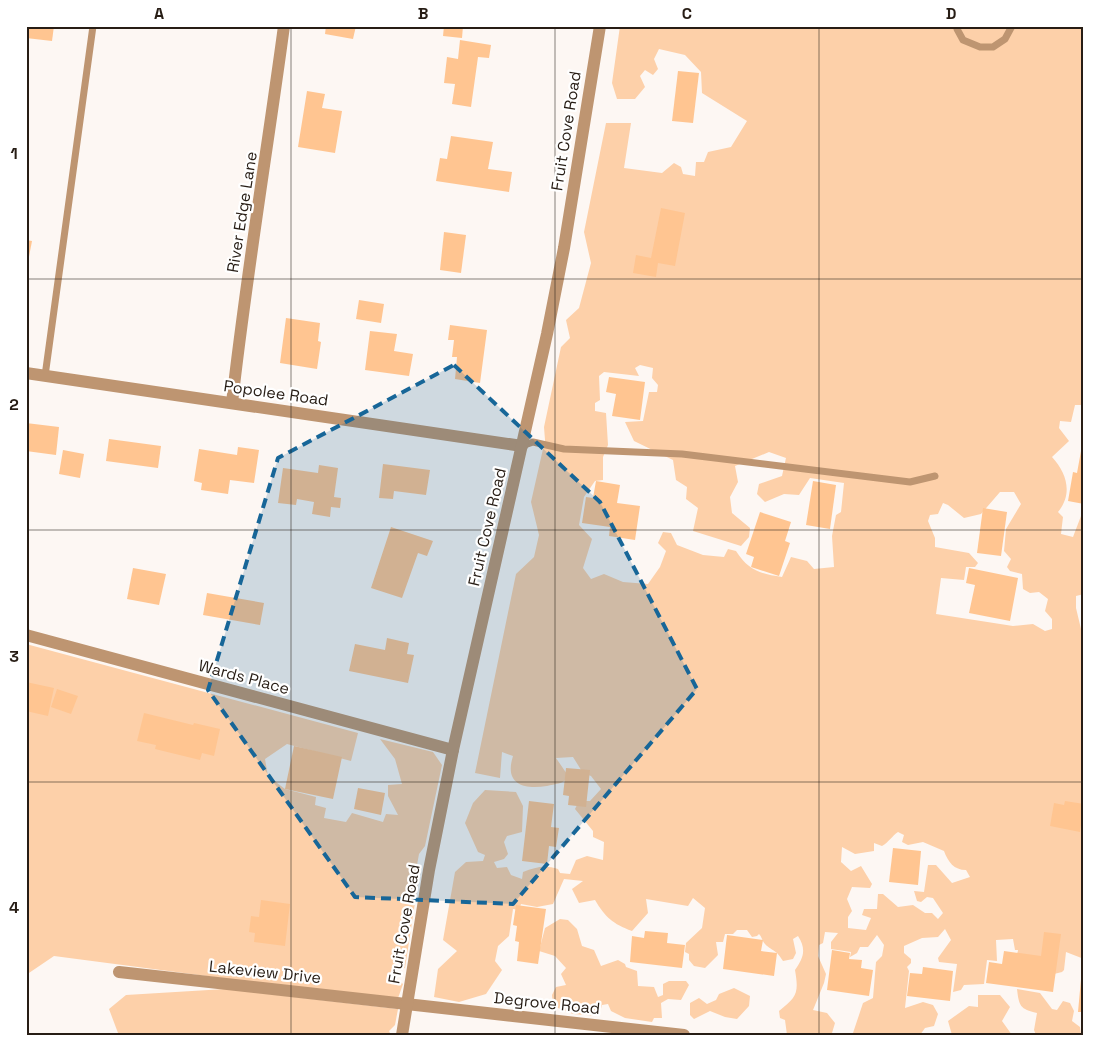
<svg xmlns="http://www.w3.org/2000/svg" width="1110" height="1061" viewBox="0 0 1110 1061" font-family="'Space Grotesk',sans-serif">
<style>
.green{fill:#fdd0a9;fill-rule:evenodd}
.building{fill:#ffc591}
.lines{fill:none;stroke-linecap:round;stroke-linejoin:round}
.service{stroke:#be9571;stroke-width:7}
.minor{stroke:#be9571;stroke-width:12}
.tertiary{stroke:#be9571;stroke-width:12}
.marked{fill:#176698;fill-opacity:0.2;stroke:#176698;stroke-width:4;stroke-dasharray:10 6;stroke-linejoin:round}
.grid{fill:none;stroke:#271d15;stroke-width:1;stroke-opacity:0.55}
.labels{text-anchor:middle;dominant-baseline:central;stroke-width:4.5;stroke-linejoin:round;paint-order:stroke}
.street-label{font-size:16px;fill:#271d15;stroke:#fff}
.neatline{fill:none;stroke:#271d15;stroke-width:2}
.grid-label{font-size:16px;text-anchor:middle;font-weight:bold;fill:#271d15}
</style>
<rect width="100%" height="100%" fill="#fdf7f3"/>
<!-- green -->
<g class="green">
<path d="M620 26H1084V405H1075L1071 422 1060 421 1059 428 1069 441 1052 457C1067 473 1073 494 1058 512L1063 517 1061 534 1073 537 1081 516 1084 514V594L1076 596V608L1081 629 1084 631V959L1066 952 1064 970 1062 972 1054 974 1016 963 1018 950H1015L1013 939 996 940 997 961 987 960 984 984 964 985 961 990 953 992 957 964 939 962 938 958 951 940 945 929 938 937 922 938 904 946V953L911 959V963L907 967 909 971 905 1008 923 1002 933 1005 938 1014 934 1026 925 1028 920 1035H857L853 1033 863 1003 873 998 876 962 882 956 884 945 877 935 868 947H860L857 953 850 957 851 952 831 949V942L838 933 825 932 823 943 819 945 818 956 826 974 824 983 813 1010 827 1013 835 1023 832 1033 823 1035H787L785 1020 780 1018 779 1011C797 997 799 993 795 970 803 958 807 950 798 936L793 939 796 953 793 959 783 961C776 949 773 952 765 944 762 941 762 937 759 934L757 936 752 937 747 930H737L733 934H725L723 942H716L718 955 705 968 694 966 689 960V954L685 952 686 943 702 928 705 908 693 898 688 906 646 899 648 913 632 931C613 924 605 917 595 900L579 903 572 889 583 881 564 879 553 904 537 907 521 904 519 910 513 909 509 936 498 946 495 961 502 970 486 994 459 1002 434 997 438 969 457 951 443 940 455 872 466 862 483 861 485 855 478 852 465 823 473 803 485 790 516 792 523 806 522 832 507 836 504 842 508 854 504 859 494 862 497 868 507 867 511 875 522 879 523 872C536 867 545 865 558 869L560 873 570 874 576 860 587 856 603 860 604 842 593 837V831L575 809 579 801H590L601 789 591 776 583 773 573 757 556 758 569 777C563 784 555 784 547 786 523 790 504 784 513 756L502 752 500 778 475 773 516 574 534 557 539 535 531 502 545 440 544 427 561 347 570 338 566 320 579 308 591 263 584 232 606 123H631L624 168 662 173 674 163 681 167 683 174 695 176 696 162H704L708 152 731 147 747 121 702 93 701 72 685 55 659 49 654 59 658 69 653 75 645 70 640 76 645 87 635 99H617L612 83ZM640 365 653 368 652 378 658 385 657 392H649L643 421 625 422 634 441 673 460 676 480 687 487 686 499 698 508 693 531 741 546 749 537 750 528 732 513 730 497 738 482 735 466 769 452 786 458 782 476 759 484 757 494 765 502 784 494 799 495 810 478 844 483 841 512 836 515 832 536 834 567 814 569 807 561 791 557 782 577C760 574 748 570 736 551L728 549 724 557 703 555 677 545 671 533 663 532 658 543 666 551 660 567 648 584 623 582 604 574 591 579 583 568 592 539 579 525 584 497 595 481 603 480V457L608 445 606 413 595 411V403L600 400 599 376 604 372 639 376 635 368ZM1000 492H1014L1021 504 1006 529 1004 551 1011 559 1007 567 1010 571 1022 574 1023 589 1030 593 1039 592 1048 599 1045 611 1052 619V629L1045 631 1033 624 1013 626 936 614 941 578 964 580 966 567H975L978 563 969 553 935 547V538L928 521 930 515 938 514 943 503 948 505 964 518 981 514ZM898 832 904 835 902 842 908 845 923 842 944 851C948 862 954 870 966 870L970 877 952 883 936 865H928L924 892 914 891 917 901 921 902 927 897 933 898 943 913 938 919 932 913H925L913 905 898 907 883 894H878L877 909H864L862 915 871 918 866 930 848 928V917L852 911 847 899 852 887 870 888 872 884 861 866 851 871 841 862 842 847 855 854 874 851V843L882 846C889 842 892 836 898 832Z"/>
<path d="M26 644 358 733 351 761 287 744 265 759 268 776 285 789 316 797 315 805 326 808 324 818 346 822 352 813 383 822 386 814 398 815 388 796V785L402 784 395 759 380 739 433 752 442 765 425 846 419 854 417 865 420 870 405 968 390 972 403 984 397 1001 54 956 26 975Z"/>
<path d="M560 919 568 920 577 929 582 946 594 950 601 966 618 960 625 964 626 967 637 971 638 986 654 987 658 997 663 995V984L669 981H686L689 985 681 1000 668 999 661 1003 662 1018H654L652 1022 625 1018 611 1011 608 1004 602 1005 599 1016 573 1014 553 1006 552 995 556 987 566 985 561 974 566 968 555 956 539 951 545 928Z"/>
<path d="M734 988 750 996 749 1006 737 1019 725 1017 710 1011 694 1019 690 1015V1003L699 998 707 1004 716 1000 719 994Z"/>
<path d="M225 989 398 1009 395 1025 389 1031 391 1035H111L118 1033 109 1009 126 995Z"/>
<path d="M1017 989 1040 993 1052 1009 1057 1010 1063 1001 1070 1003 1074 1011 1072 1021 1080 1027 1081 1035H1036L1034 1030 1037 1013C1020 1009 1019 1006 1017 989Z"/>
<path d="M978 995H1000L1010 1007 1002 1021 1012 1035H952L948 1021 969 1006 978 1007Z"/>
</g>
<!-- building -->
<g class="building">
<path d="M26 26H54L52 41 26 38Z"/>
<path d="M326 26H356L353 39 325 34Z"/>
<path d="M444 26H463L462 38 443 36Z"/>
<path d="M460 40 491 45 489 58 478 57 471 107 452 104 455 84 444 83 447 57 458 59Z"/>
<path d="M678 71 699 73 693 123 672 121Z"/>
<path d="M307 91 325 94 322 108 342 111 335 153 298 147Z"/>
<path d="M451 136 493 142 488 169 512 172 509 192 436 181 440 158 447 159Z"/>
<path d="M661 208 685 213 675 266 658 263 656 277 633 273 636 255 651 258Z"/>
<path d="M444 232 466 235 461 273 440 270Z"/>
<path d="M26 240 32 241 27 267H26Z"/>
<path d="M359 300 384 304 381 323 356 319Z"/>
<path d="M286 318 320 323 318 341 321 342 317 369 280 363Z"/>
<path d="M450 325 487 330 480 383 455 379 457 357H452L454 340H448Z"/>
<path d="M370 331 397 334 394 351 413 354 409 376 365 370Z"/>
<path d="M609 377 645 382 640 420 612 416 616 394 606 392Z"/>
<path d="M26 423 59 427 56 455 26 451Z"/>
<path d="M109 439 161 446 158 468 106 461Z"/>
<path d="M238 447 259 450 254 483 230 480 228 494 201 490 202 483 194 481 199 449 237 455Z"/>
<path d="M63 450 84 454 80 478 59 474Z"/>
<path d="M1081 451H1084V504L1068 501 1073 472 1077 473Z"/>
<path d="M383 464 430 470 426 495 394 491 393 499 379 498Z"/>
<path d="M319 465 338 468 334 497 341 498 340 508 331 507 330 517 312 514 314 502 297 499 296 505 278 503 283 468 318 473Z"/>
<path d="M596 481 620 485 617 503 640 506 635 540 609 536 610 527 582 523 586 497 593 498Z"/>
<path d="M813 481 836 485 830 529 806 525Z"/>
<path d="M983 508 1007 512 1001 556 977 553Z"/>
<path d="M760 512 791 522 785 541 790 543 779 576 751 567 754 557 746 554Z"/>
<path d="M391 527 433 541 427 556 418 553 402 598 371 588Z"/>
<path d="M133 568 166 574 159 605 127 599Z"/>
<path d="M969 568 1018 578 1010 621 969 613 975 585 966 583Z"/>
<path d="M207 593 264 603 260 625 203 615Z"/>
<path d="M387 638 409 643 407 654 414 655 408 683 349 671 355 644 385 650Z"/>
<path d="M26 682 54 688 48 716 26 711Z"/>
<path d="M57 689 78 696 71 714 51 707Z"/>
<path d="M144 713 193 725 194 723 220 729 214 756 202 753 200 760 155 749 156 745 137 741Z"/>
<path d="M294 746 342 757 333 799 285 789Z"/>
<path d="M566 768 590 770 586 807 568 805 569 796 563 795Z"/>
<path d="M358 788 385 793 381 815 354 809Z"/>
<path d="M529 801 554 804 551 827 559 828 556 847 549 846 547 864 522 861Z"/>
<path d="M1065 801 1084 804 1080 832 1050 826 1054 803 1064 805Z"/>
<path d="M893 848 921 851 918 885 889 882Z"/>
<path d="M261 900 290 904 285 946 254 942 255 933 249 932 251 916 259 917Z"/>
<path d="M516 905 546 909 538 964 517 961 519 942 515 941 517 926 513 925Z"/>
<path d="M645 931 668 933 667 943 685 945 682 968 630 962 632 936 644 938Z"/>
<path d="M1044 932 1061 934 1053 992 986 983 989 962 1002 964 1004 951 1041 956Z"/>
<path d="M727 935 763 940 761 951 777 953 774 976 723 969Z"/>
<path d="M832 950 850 953 849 959 862 960 861 968 873 970 869 996 827 990Z"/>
<path d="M923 967 953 971 950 1001 907 996 910 973 922 974Z"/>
<path d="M1082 968H1084V1012H1078Z"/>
</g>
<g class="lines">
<!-- service -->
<g class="service">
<path d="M958 26 957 29 963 40 980 47H993L1005 39 1012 26"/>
<path d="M45 376 93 26"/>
<path d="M522 446 533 442 564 449 682 454 910 482 935 476"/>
</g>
<!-- minor -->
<g class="minor">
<path d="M26 373 522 446"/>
<path d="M232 403C246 277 267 152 284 26"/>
<path d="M26 635 453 750"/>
<path d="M119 972 684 1035"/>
</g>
<!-- tertiary -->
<path class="tertiary" d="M402 1035 429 870 453 750 547 334 564 248 600 26"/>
</g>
<!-- marked area -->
<path class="marked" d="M454 365 600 502 697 689 513 904 355 897 208 690 278 458Z"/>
<!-- grid -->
<path class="grid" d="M291 26V1035M555 26V1035M819 26V1035M26 279H1084M26 530H1084M26 782H1084"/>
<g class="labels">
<!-- street labels -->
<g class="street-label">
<text transform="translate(566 131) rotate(-81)">Fruit Cove Road</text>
<text transform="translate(242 212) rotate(-81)">River Edge Lane</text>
<text transform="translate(276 393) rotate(8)">Popolee Road</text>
<text transform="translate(487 527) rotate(-77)">Fruit Cove Road</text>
<text transform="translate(244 677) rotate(15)">Wards Place</text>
<text transform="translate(404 924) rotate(-80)">Fruit Cove Road</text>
<text transform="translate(265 972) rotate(6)">Lakeview Drive</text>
<text transform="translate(547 1003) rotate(6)">Degrove Road</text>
</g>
</g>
<!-- border -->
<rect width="1110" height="1061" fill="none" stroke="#ffffff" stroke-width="55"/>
<rect x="28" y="28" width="1054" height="1006" class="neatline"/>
<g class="grid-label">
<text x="159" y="19">A</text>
<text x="423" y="19">B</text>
<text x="687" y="19">C</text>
<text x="951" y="19">D</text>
<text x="14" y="159">1</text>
<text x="14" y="410">2</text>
<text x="14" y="662">3</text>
<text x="14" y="913">4</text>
</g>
</svg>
